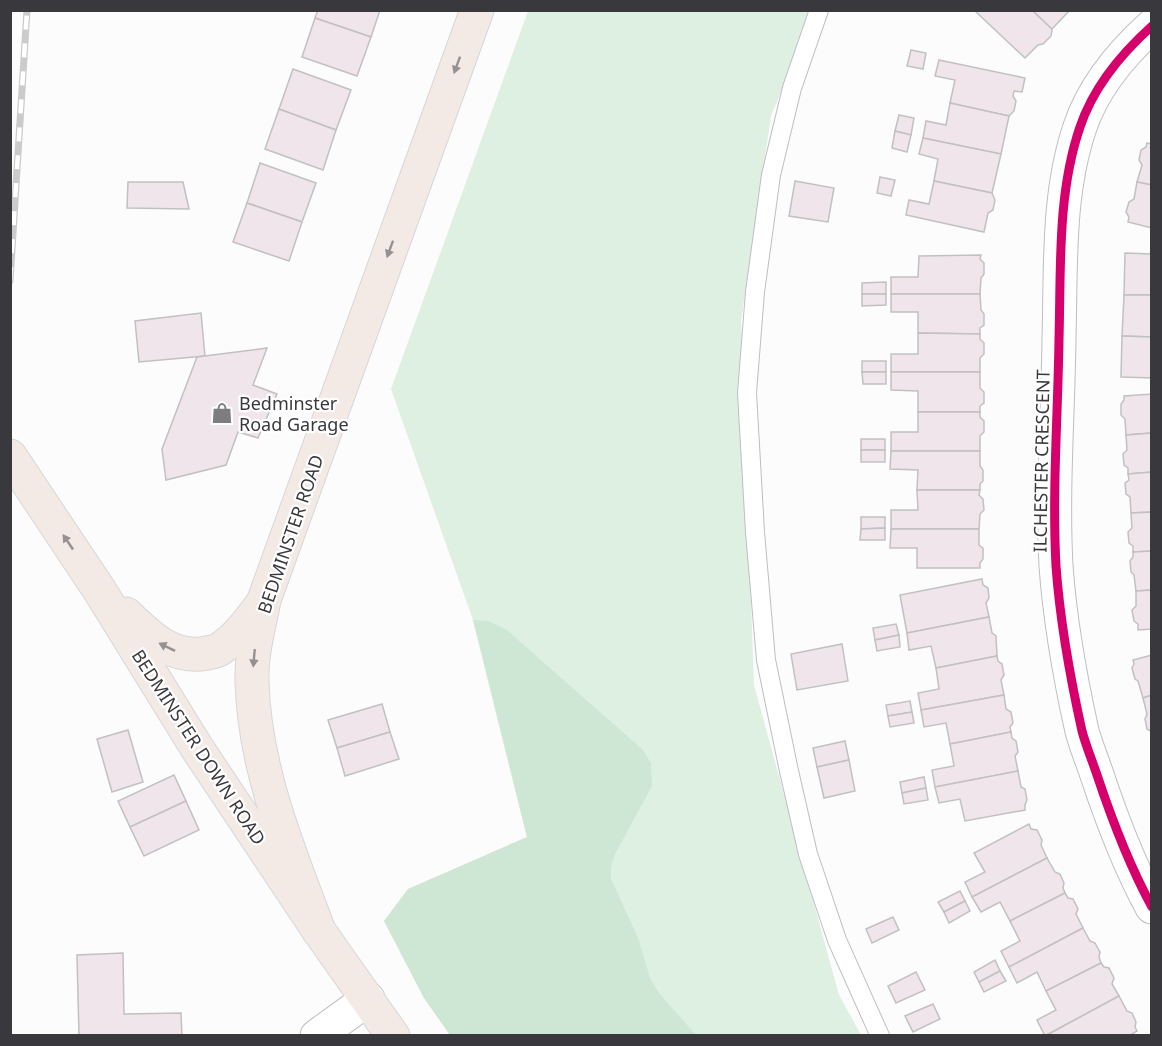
<svg xmlns="http://www.w3.org/2000/svg" width="1162" height="1046" viewBox="0 0 1162 1046" font-family="'Noto Sans',sans-serif">
<style>
.green{fill:#def0e2}
.forest{fill:#cee7d4}
.building{fill:#efe5ea;stroke:#c2c0c1;stroke-width:1.5}
.lines{fill:none;stroke-linecap:round;stroke-linejoin:round}
.lane-casing{stroke:#bebec0;stroke-width:20}
.street-casing{stroke:#bebec0;stroke-width:35}
.highway-casing{stroke:#d7d6d7;stroke-width:35}
.lane{stroke:#fff;stroke-width:18}
.street{stroke:#fff;stroke-width:33}
.highway{stroke:#f3eae6;stroke-width:33}
.rail-casing{stroke:#cbcbcc;stroke-width:7}
.rail{stroke:#fff;stroke-width:4.5;stroke-dasharray:14;stroke-linecap:butt}
.cycleway-casing{stroke:#fff;stroke-width:13}
.cycleway{stroke:#d6006c;stroke-width:9}
.oneway{fill:#969191}
.labels{text-anchor:middle;dominant-baseline:central;stroke-width:4.5;stroke-linejoin:round;paint-order:stroke}
.poi-label{font-size:18px;fill:#39383c;stroke:#fff;text-anchor:start}
.street-label{font-size:18px;fill:#39383c;stroke:#fff}
</style>
<rect width="100%" height="100%" fill="#fcfcfd"/>
<!-- green -->
<path class="green" d="M528 11H814L771 116 741 321 754 685 839 995 861 1035H450L424 998 384 921 408 889 527 837 473 620 391 389Z"/>
<!-- forest -->
<path class="forest" d="M473 620 488 621 507 630 643 750 651 763 652 786 615 854 611 867V879L638 938 650 978 659 993 696 1035H450L424 998 384 921 408 889 527 837Z"/>
<!-- building -->
<g class="building">
<path d="M318 10H380L371 37 315 18Z"/>
<path d="M974 10H1032L1052 29 1051 36 1043 44 1038 45 1025 58Z"/>
<path d="M1032 10H1070L1052 29Z"/>
<path d="M315 18 371 37 357 76 302 57Z"/>
<path d="M911 50 926 53 923 69 907 66Z"/>
<path d="M939 60 1025 78 1022 92 1014 91 1013 96 1016 101 1014 111 1009 116 950 103 955 80 935 76Z"/>
<path d="M293 69 351 90 336 130 279 109Z"/>
<path d="M950 103 1009 116 1001 154 923 138 926 121 946 125Z"/>
<path d="M279 109 336 130 323 170 265 149Z"/>
<path d="M899 115 914 118 911 135 895 131Z"/>
<path d="M895 131 911 135 907 152 892 148Z"/>
<path d="M923 138 1001 154 992 193 934 181 938 159 919 154Z"/>
<path d="M1147 143 1152 144V185L1137 182 1142 165 1139 160 1141 150 1146 147Z"/>
<path d="M260 163 316 183 302 222 247 203Z"/>
<path d="M880 177 895 180 891 196 877 193Z"/>
<path d="M795 181 834 188 828 222 789 216Z"/>
<path d="M934 181 992 193 995 200 993 210 988 213 984 232 906 215 909 200 929 204Z"/>
<path d="M128 182H183L189 209 127 208Z"/>
<path d="M1137 182 1152 185V228L1128 222 1129 217 1126 212 1129 202 1134 199Z"/>
<path d="M247 203 302 222 289 261 233 242Z"/>
<path d="M1125 253 1152 254V295H1124Z"/>
<path d="M981 255 980 259 984 263V274L981 278 980 294H891V277H918L919 256Z"/>
<path d="M886 282V294H862V283Z"/>
<path d="M862 294H886V305L862 306Z"/>
<path d="M891 294H980L981 310 984 314V325L980 328V334L918 333V312H891Z"/>
<path d="M1124 295H1152V337L1122 336Z"/>
<path d="M201 313 205 356 139 362 135 321Z"/>
<path d="M918 333 980 334V339L984 343V354L980 358V372H891V354H918Z"/>
<path d="M1122 336 1152 337V378L1121 377Z"/>
<path d="M267 348 253 385 277 394 258 438 238 432 226 465 166 480 162 449 197 357Z"/>
<rect x="862" y="361" width="24" height="11"/>
<path d="M862 372H886V384H863Z"/>
<path d="M891 372H980V388L984 392V403L980 406V412H918V391L891 390Z"/>
<path d="M1152 394V433L1126 435 1125 419 1121 415V404L1124 400V396Z"/>
<path d="M918 412H980V417L984 421V432L980 436V451H891V432H918Z"/>
<path d="M1152 433V472L1128 474V468L1124 465 1123 454 1127 450 1126 435Z"/>
<rect x="861" y="439" width="24" height="11"/>
<rect x="861" y="450" width="24" height="12"/>
<path d="M891 451H980V466L983 470V481L980 484V490H917L918 470 890 469Z"/>
<path d="M1152 472V512L1131 513 1130 497 1126 494 1125 483 1129 480 1128 474Z"/>
<path d="M917 490H980L979 495 983 499 984 510 980 514 979 529H891V510H918Z"/>
<path d="M1152 512V551L1133 552V546L1129 543 1128 532 1132 528 1131 513Z"/>
<path d="M861 517H885V528L861 529Z"/>
<path d="M885 528V540H860L861 529Z"/>
<path d="M891 529H979V545L983 548V559L980 563V568H917V548H890Z"/>
<path d="M1152 551V590L1136 591 1134 575 1131 572 1130 561 1133 557V552Z"/>
<path d="M982 579 983 585 988 588 989 598 986 603 989 617 907 633 900 595Z"/>
<path d="M1152 590V629L1138 630V624L1134 621 1132 610 1136 606V591Z"/>
<path d="M989 617 992 633 996 636 997 656 936 668 931 646 909 650 907 633Z"/>
<path d="M896 624 899 635 875 640 873 628Z"/>
<path d="M899 635 900 647 877 651 875 640Z"/>
<path d="M842 644 848 681 797 690 791 654Z"/>
<path d="M1152 655V695L1143 698 1138 681 1135 679 1132 668 1134 664 1133 660Z"/>
<path d="M997 656 998 661 1002 664 1004 675 1001 680 1004 695 921 710 918 693 939 689 936 668Z"/>
<path d="M1004 695 1006 709 1011 712 1013 723 1010 727 1011 732 950 744 946 723 924 727 921 710Z"/>
<path d="M1152 695V732L1147 729 1145 719 1147 714 1143 698Z"/>
<path d="M910 701 912 712 888 716 886 705Z"/>
<path d="M382 704 390 732 337 748 328 720Z"/>
<path d="M912 712 914 723 890 727 888 716Z"/>
<path d="M128 730 143 782 112 792 97 739Z"/>
<path d="M390 732 399 759 345 776 337 748Z"/>
<path d="M1011 732 1012 738 1016 741 1018 752 1015 756 1018 771 935 787 932 770 954 766 950 744Z"/>
<path d="M845 741 849 760 817 767 813 748Z"/>
<path d="M849 760 855 791 824 798 817 767Z"/>
<path d="M1018 771 1021 787 1025 789 1027 800 1025 805V810L965 821 960 799 939 803 935 787Z"/>
<path d="M174 775 186 801 130 827 118 801Z"/>
<path d="M924 777 926 788 902 793 900 782Z"/>
<path d="M926 788 928 800 904 804 902 793Z"/>
<path d="M186 801 199 830 144 856 130 827Z"/>
<path d="M1029 824 1031 829 1037 830 1042 840 1041 845 1047 858 972 897 965 882 985 872 974 853Z"/>
<path d="M1047 858 1055 872 1060 874 1064 883 1063 888 1065 893 1010 921 1000 902 981 912 972 897Z"/>
<path d="M960 891 965 901 944 912 938 902Z"/>
<path d="M1065 893 1068 898 1073 899 1078 909 1076 914 1083 928 1009 967 1001 951 1020 941 1010 921Z"/>
<path d="M965 901 970 911 949 923 944 912Z"/>
<path d="M893 917 899 930 872 943 866 929Z"/>
<path d="M1083 928 1090 941 1095 943 1100 952 1099 957 1101 963 1046 991 1037 972 1017 983 1009 967Z"/>
<path d="M123 953 124 1014 181 1013 182 1036H79L77 955Z"/>
<path d="M995 960 1000 971 979 982 974 972Z"/>
<path d="M1101 963 1104 967 1109 968 1114 978 1112 984 1119 996 1045 1036 1037 1020 1056 1010 1046 991Z"/>
<path d="M1000 971 1006 981 984 992 979 982Z"/>
<path d="M916 972 925 990 896 1003 888 986Z"/>
<path d="M1119 996 1127 1011 1132 1013 1136 1022 1135 1027 1137 1031 1129 1036H1045Z"/>
<path d="M933 1004 940 1019 913 1032 905 1016Z"/>
</g>
<g class="lines">
<defs>
<path id="lane" d="M819 10 792 88 771 175 755 292 747 393 755 532 766 660 789 771 808 854 837 940 880 1036"/>
<g id="street">
<path d="M1152 26C1122 53 1093 88 1080 127 1057 194 1061 269 1059 339 1058 414 1052 491 1056 566 1060 621 1070 677 1082 731 1086 746 1092 760 1097 775 1112 820 1129 865 1152 907"/>
<path d="M317 1036 368 999"/>
</g>
<g id="highway">
<path d="M10 456 100 591 197 748 319 931 393 1036"/>
<path d="M126 614C149 636 172 660 207 653 211 652 216 652 220 649 237 638 250 620 262 604"/>
<path d="M319 931C289 851 254 768 252 681 251 654 259 627 264 600L477 10"/>
</g>
</defs>
<!-- lane casing -->
<use href="#lane" class="lane-casing"/>
<!-- street casing -->
<use href="#street" class="street-casing"/>
<!-- highway casing -->
<use href="#highway" class="highway-casing"/>
<!-- lane -->
<use href="#lane" class="lane"/>
<!-- street -->
<use href="#street" class="street"/>
<!-- highway -->
<use href="#highway" class="highway"/>
<defs>
<path id="rail" d="M10 281 27 10"/>
</defs>
<!-- rail casing -->
<use href="#rail" class="rail-casing"/>
<!-- rail -->
<use href="#rail" class="rail"/>
<defs>
<path id="cycleway" d="M1152 26C1122 53 1093 88 1080 127 1057 194 1061 269 1059 339 1058 414 1052 491 1056 566 1060 621 1070 677 1082 731 1086 746 1092 760 1097 775 1112 820 1129 865 1152 907"/>
</defs>
<!-- cycleway casing -->
<use href="#cycleway" class="cycleway-casing"/>
<!-- cycleway -->
<use href="#cycleway" class="cycleway"/>
</g>
<!-- one-way arrows -->
<defs><path id="oneway-solid" d="M-6-.8H1V-3.2L6.5 0L1 3.2V.8H-6Z" transform="scale(1.5)"/></defs>
<g class="oneway">
<use href="#oneway-solid" transform="translate(457 65) rotate(110)"/>
<use href="#oneway-solid" transform="translate(390 249) rotate(110)"/>
<use href="#oneway-solid" transform="translate(68 542) rotate(-124)"/>
<use href="#oneway-solid" transform="translate(167 647) rotate(-154)"/>
<use href="#oneway-solid" transform="translate(254 658) rotate(95)"/>
</g>
<!-- icons -->
<defs>
<symbol id="shop-bare" viewBox="-9 -9 18 18"><path d="M-5-2.5h2.3a2.7 3.5 0 0 1 5.4 0H5L5.5 6h-11ZM-1.5-2.5h3a1.5 2.3 0 0 0-3 0Z" fill="#7d7d80" stroke="#fff" stroke-width="2.5" paint-order="stroke"/></symbol>
</defs>
<g fill-rule="evenodd">
<use href="#shop-bare" x="207" y="398" width="30" height="30"/>
</g>
<g class="labels">
<!-- poi labels -->
<g class="poi-label">
<text x="239" y="403">Bedminster<tspan x="239" dy="21">Road Garage</tspan></text>
</g>
<!-- street labels -->
<g class="street-label">
<text transform="translate(1041 461) rotate(-89)">ILCHESTER CRESCENT</text>
<text transform="translate(290 534) rotate(-71)">BEDMINSTER ROAD</text>
<text transform="translate(199 747) rotate(57)">BEDMINSTER DOWN ROAD</text>
</g>
</g>
<!-- border -->
<rect width="1162" height="1046" fill="none" stroke="#39383c" stroke-width="24"/>
</svg>
